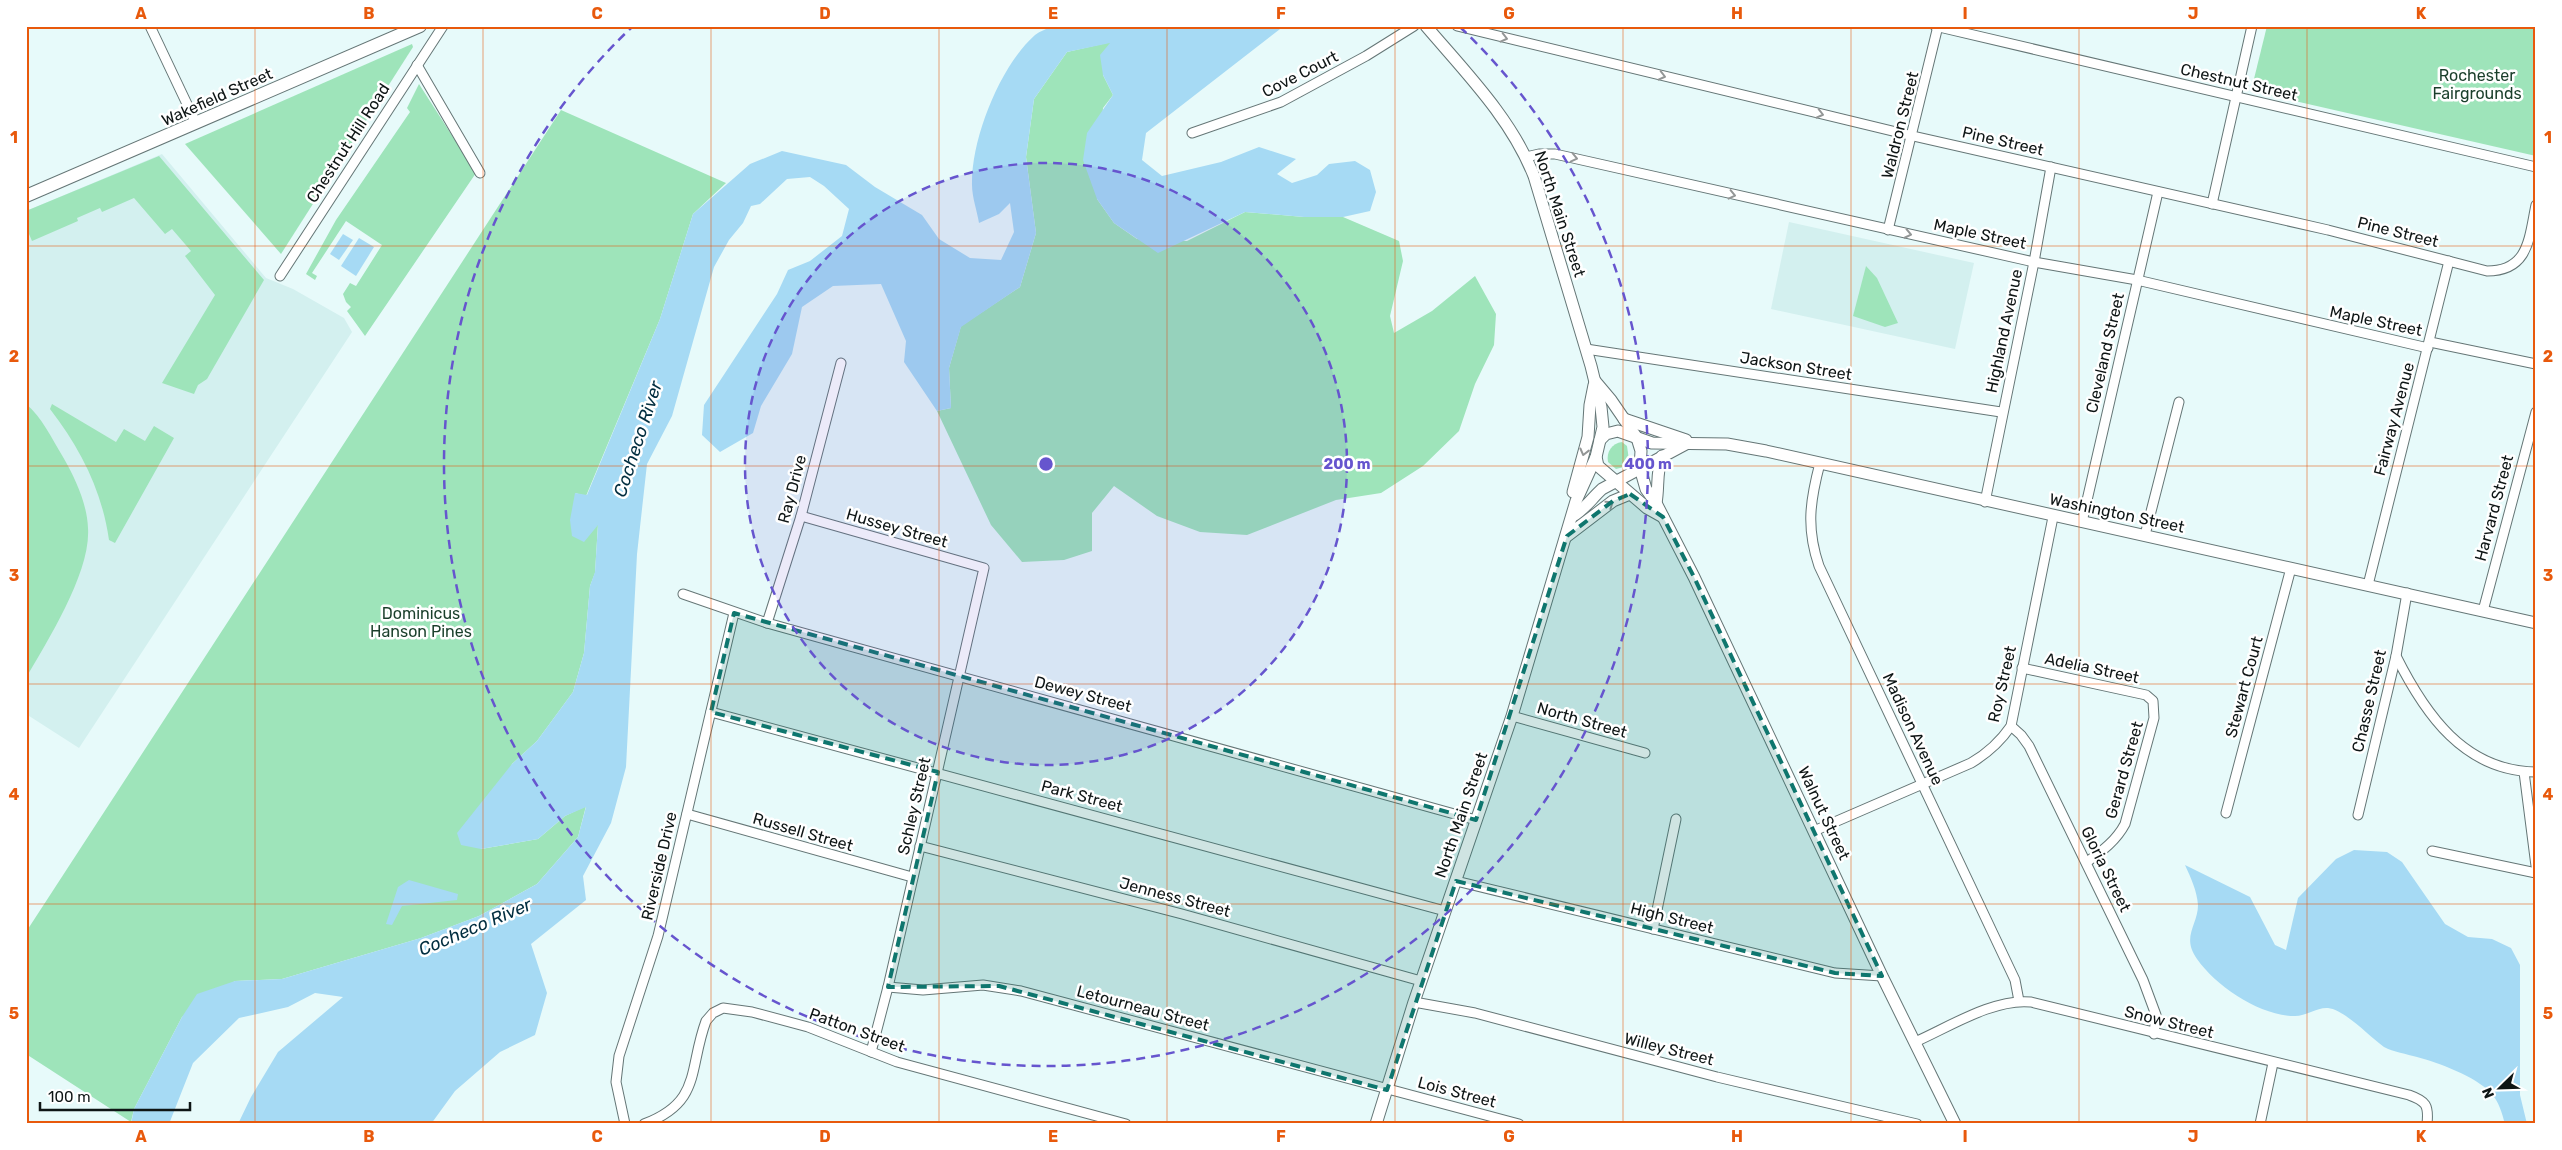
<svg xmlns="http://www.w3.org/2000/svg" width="2562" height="1150" viewBox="0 0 2562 1150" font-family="Rubik,sans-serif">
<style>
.built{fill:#d3f0ef}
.green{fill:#9ee4ba}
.water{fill:#a6daf4}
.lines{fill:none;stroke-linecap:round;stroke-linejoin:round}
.street-casing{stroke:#657676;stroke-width:11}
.secondary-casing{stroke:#657676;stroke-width:13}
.primary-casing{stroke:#657676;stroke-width:14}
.street{stroke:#fff;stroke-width:9}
.secondary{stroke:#fff;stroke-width:11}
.primary{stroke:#fff;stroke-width:12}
.oneway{stroke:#939696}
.marked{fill:#0f766e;fill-opacity:0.2;stroke:#0f766e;stroke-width:4;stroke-dasharray:10 6;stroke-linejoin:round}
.grid{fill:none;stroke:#e8590c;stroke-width:1;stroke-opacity:0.55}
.ring{fill:none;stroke:#6655ce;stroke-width:2.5;stroke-dasharray:9 6}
.labels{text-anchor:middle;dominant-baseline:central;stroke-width:5;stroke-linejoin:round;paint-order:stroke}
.street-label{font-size:16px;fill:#0e1515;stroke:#fff}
.park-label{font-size:16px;fill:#1a3f2b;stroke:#fff}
.water-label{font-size:18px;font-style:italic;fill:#022e40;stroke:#fff}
.centre{fill:#6655ce;stroke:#fff;stroke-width:2.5}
.ring-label{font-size:15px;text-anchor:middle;font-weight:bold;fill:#6655ce;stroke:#fff;stroke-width:5;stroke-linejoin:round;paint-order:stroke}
.neatline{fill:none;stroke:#e8590c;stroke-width:2}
.grid-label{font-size:16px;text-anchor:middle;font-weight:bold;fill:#e8590c}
</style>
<rect width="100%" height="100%" fill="#e7fafa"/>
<!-- built -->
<g class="built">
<path d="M162 154 266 278 293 289 344 318 352 332 79 748 26 714V211Z"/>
<path d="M1789 222 1974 263 1955 349 1771 309Z"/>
</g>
<!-- green -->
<g class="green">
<path d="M2267 26H2536V156L2251 91Z"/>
<path d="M1111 42 1103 75 1113 95 1103 108 1097 199 1114 223 1137 239 1187 241 1245 212 1304 217H1343L1399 241 1403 261 1390 316 1394 333 1432 311 1475 276 1496 314 1494 345 1475 384 1459 431 1423 466 1381 493 1336 500 1247 535 1200 532 1157 516 1114 486 1092 513V551L1064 560 1022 562 991 525 937 411 951 408 949 368 961 326 1020 287 1036 233 1026 157 1034 99 1067 52Z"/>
<path d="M412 44 413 47 281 254 185 144Z"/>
<path d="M419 84 476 173 365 336 347 311 351 307 346 302 343 294 350 283 356 286 382 245 346 221 312 273 317 276 315 280 306 274 336 220 410 112 407 108Z"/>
<path d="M561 110 726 183 693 214 660 319 586 496 575 493 598 524 595 573 590 586 584 653 573 692 537 741 512 764 481 849 538 839 565 816 586 806 578 837 537 884 479 916 421 938 282 979 235 981 182 1017 134 1109 131 1122 26 1054V932Z"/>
<path d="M159 156 264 280 207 379 198 385 194 394 162 383 215 295 185 256 191 251 172 229 165 234 134 198 102 212 100 208 77 218 78 221 32 241 26 227V211Z"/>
<path d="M1866 266 1877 278 1898 323 1885 327 1853 316Z"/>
<path d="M26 404C42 417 52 439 63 457 75 478 87 503 88 528 91 572 48 640 26 678Z"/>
<path d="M52 404 116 442 124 429 145 441 154 426 174 438 115 543 109 540C102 491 81 449 50 409Z"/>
<path d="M1622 442 1627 446 1629 460 1624 467 1616 469 1608 462C1606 452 1612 443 1622 442Z"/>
</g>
<!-- water -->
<g class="water">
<path d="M1052 26H1284L1146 133 1142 160 1162 176 1221 162 1259 147 1296 159 1277 174 1292 183 1317 175 1329 164 1355 161 1370 170 1376 192 1370 211 1343 217H1304L1245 212 1158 253 1114 223 1097 199 1083 160 1087 133 1113 95 1103 75 1100 55 1110 43 1067 52 1034 99 1026 157 1036 233 1020 287 961 327 949 368 951 408 937 411 904 362 906 341 881 284 833 286 802 307 792 354 761 406 753 433 720 452 702 435 704 405 777 294 788 270 810 261 842 236 849 209 824 186 810 177 787 179 760 204 751 206 743 223 729 240 714 267 672 416 647 464 637 554 626 767 611 823 583 876 586 900 531 944 547 993 535 1035 500 1052 455 1091 431 1124H238L251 1097 278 1052 343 997 315 993 288 1007 239 1018 193 1063 169 1124H131L134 1109 182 1017 197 994 235 981 282 979 421 938 479 916 537 884 578 837 586 807 565 816 538 839 481 849 461 845 457 833 512 764 537 741 573 692 584 653 590 586 595 572 598 525 584 542 572 536 570 520 575 493 587 495 660 319 693 214 750 164 782 151 846 165 875 187 922 215 939 239 970 258 1001 260 1014 232 1010 203 999 214 979 223C977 211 972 197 972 185 971 139 1000 66 1035 35 1040 31 1047 29 1052 26Z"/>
<path d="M343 234 353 240 339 260 330 254Z"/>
<path d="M359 238 374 247 356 276 341 266Z"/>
<path d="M2354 850 2387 852 2402 862 2445 924 2468 937 2492 939 2511 948 2520 965V1095L2527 1124H2505C2502 1113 2499 1102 2491 1093 2475 1076 2439 1063 2417 1057 2407 1054 2393 1052 2384 1047 2370 1037 2345 1010 2328 1008 2318 1007 2306 1016 2295 1016 2260 1016 2217 987 2197 959 2181 937 2198 925 2198 905 2197 891 2191 878 2185 865L2250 897 2275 945 2286 950 2298 898 2336 859Z"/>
<path d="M409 880 458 894 457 900 402 906 392 925 386 924 398 887Z"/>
</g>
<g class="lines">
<defs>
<g id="street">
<path d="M150 26 196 123"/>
<path d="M1457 26 1913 136 2328 230 2487 271C2529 271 2529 238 2536 205"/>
<path d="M1935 26 2536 167"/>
<path d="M417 65 480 173"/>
<path d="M1192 133 1281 102 1366 56 1414 26"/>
<path d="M1526 157 1539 154H1555L2034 262 2137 280 2428 348"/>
<path d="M2212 204 2252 26"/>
<path d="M1888 230 1938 26"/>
<path d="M280 276 443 26"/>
<path d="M2430 342 2536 364"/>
<path d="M1586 349 2001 412"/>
<path d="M1820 463C1810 501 1806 528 1819 566L2015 980 2019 1001"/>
<path d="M1985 502 2034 262 2051 167"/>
<path d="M801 516 984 568 888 987 871 1052"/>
<path d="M2082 522 2158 192"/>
<path d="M2145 535 2179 402"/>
<path d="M2368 585 2449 261"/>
<path d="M683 594 767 623 1476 820"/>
<path d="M2483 611 2536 412"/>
<path d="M767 623 801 516 841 363"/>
<path d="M2396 656C2425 714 2464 771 2536 772"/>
<path d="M2022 668 2146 695 2153 701 2154 718 2125 824C2116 841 2102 851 2087 862"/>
<path d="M711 712 1445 911"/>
<path d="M1512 716 1645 753"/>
<path d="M2011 726 2021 735 2029 746 2143 980 2156 1015 2154 1034"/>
<path d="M2524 772 2536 866"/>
<path d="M2226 813 2291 568"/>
<path d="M687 814 912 877"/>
<path d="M2358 815 2396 656 2407 593"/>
<path d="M1814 831 1971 763C1988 753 2000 742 2011 726L2053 517"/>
<path d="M920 846 1182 914 1421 981"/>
<path d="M2432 851 2536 873"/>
<path d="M1456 881 1835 973 1882 976"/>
<path d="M1653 929 1676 819"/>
<path d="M888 987 923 990 983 985 1021 991 1519 1124"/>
<path d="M1414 1002 1475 1013 1717 1077 1917 1124"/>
<path d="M1915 1042C1949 1027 1994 998 2031 1002L2409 1095C2426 1101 2429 1105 2427 1124"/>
<path d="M625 1124 616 1082 619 1056 658 936 734 613"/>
<path d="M644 1124C702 1102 688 1070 706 1021L713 1013 723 1008 752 1012 808 1027 897 1062 1126 1124"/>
<path d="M2260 1124 2273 1063"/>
</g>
<g id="secondary">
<path d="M1426 26C1466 73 1511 118 1534 176L1591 366 1601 407 1603 427 1596 457 1598 466 1647 508 1663 517"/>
<path d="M1595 381 1611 400 1637 438 1641 451 1640 468 1646 489 1656 503 1694 577 1882 976 1955 1124"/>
<path d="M1624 419 1686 440"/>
<path d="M1600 440 1606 434 1618 431 1652 443 1727 444 1766 451 2536 623"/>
<path d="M1573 492 1588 437 1590 405 1594 385"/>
<path d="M1656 503C1659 487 1656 473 1662 456"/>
<path d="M1573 516C1585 509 1592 498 1602 489L1686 444"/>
<path d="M1567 536 1613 501 1630 494"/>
<path d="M1376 1124 1414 1002 1512 716 1576 501 1596 457"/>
</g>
<path id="primary" d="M26 196 420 26"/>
</defs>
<!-- street casing -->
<use href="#street" class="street-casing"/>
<!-- secondary casing -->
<use href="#secondary" class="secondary-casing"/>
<!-- primary casing -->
<use href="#primary" class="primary-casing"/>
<!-- street -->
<use href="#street" class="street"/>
<!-- secondary -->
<use href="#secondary" class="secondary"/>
<!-- primary -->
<use href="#primary" class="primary"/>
</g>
<!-- one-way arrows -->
<defs><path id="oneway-chevron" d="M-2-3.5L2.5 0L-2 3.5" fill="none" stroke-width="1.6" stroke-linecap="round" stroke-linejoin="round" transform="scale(1.25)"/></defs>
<g class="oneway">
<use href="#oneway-chevron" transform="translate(1504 38) rotate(14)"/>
<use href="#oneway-chevron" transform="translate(1662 76) rotate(14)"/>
<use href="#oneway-chevron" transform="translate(1820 114) rotate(14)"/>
<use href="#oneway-chevron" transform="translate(1574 158) rotate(13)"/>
<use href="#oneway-chevron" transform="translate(1732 195) rotate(13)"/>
<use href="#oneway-chevron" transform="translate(1908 234) rotate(12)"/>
<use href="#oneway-chevron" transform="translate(1584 452) rotate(104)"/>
<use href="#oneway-chevron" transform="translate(1610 504) rotate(-35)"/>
</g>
<!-- marked area -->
<path class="marked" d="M1630 494 1663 517 1694 577 1882 976 1835 973 1456 881 1387 1090 999 986 888 987 938 772 711 712 734 613 1476 820 1567 536 1613 501Z"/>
<!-- grid -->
<path class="grid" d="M255 26V1124M483 26V1124M711 26V1124M939 26V1124M1167 26V1124M1395 26V1124M1623 26V1124M1851 26V1124M2079 26V1124M2307 26V1124M26 246H2536M26 466H2536M26 684H2536M26 904H2536"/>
<!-- distance rings -->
<circle cx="1046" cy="464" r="301" fill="#6655ce" fill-opacity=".12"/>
<g class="ring">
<circle cx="1046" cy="464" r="301"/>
<path d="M1460 27A602 602 0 1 1 632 27"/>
</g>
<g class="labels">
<!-- street labels -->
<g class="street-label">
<text transform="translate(1300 74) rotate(-27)">Cove Court</text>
<text transform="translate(2239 82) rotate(13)">Chestnut Street</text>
<text transform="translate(217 97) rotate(-24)">Wakefield Street</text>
<text transform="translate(1900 125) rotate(-76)">Waldron Street</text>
<text transform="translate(2003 141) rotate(13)">Pine Street</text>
<text transform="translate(348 143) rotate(-57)">Chestnut Hill Road</text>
<text transform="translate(1560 214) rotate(72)">North Main Street</text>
<text transform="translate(2398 232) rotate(14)">Pine Street</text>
<text transform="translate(1980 234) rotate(12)">Maple Street</text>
<text transform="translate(2376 321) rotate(12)">Maple Street</text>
<text transform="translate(2004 331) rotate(-78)">Highland Avenue</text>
<text transform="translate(2105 353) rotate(-77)">Cleveland Street</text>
<text transform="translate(1796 366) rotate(9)">Jackson Street</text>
<text transform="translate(2394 419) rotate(-75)">Fairway Avenue</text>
<text transform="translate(792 489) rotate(-75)">Ray Drive</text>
<text transform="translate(2494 508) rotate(-75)">Harvard Street</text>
<text transform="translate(2117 513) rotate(12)">Washington Street</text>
<text transform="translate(897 528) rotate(16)">Hussey Street</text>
<text transform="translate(2092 668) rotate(12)">Adelia Street</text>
<text transform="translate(2002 684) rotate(-77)">Roy Street</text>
<text transform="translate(2244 687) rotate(-75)">Stewart Court</text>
<text transform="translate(1083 694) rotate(15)">Dewey Street</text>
<text transform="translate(2369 701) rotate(-77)">Chasse Street</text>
<text transform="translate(1582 720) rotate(16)">North Street</text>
<text transform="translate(1913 729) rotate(65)">Madison Avenue</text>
<text transform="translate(2124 770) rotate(-74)">Gerard Street</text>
<text transform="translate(1082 796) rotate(15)">Park Street</text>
<text transform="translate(914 806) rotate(-77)">Schley Street</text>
<text transform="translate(1824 813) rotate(65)">Walnut Street</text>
<text transform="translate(1461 815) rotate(-71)">North Main Street</text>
<text transform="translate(803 832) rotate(16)">Russell Street</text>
<text transform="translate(659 866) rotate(-77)">Riverside Drive</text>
<text transform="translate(2106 869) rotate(64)">Gloria Street</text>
<text transform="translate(1175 897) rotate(15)">Jenness Street</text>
<text transform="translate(1672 918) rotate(14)">High Street</text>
<text transform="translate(1143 1008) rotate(15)">Letourneau Street</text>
<text transform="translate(2169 1022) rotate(14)">Snow Street</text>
<text transform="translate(857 1030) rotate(20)">Patton Street</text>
<text transform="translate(1669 1049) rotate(14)">Willey Street</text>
<text transform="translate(1457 1092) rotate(15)">Lois Street</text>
</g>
<!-- park labels -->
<g class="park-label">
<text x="2477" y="75">Rochester<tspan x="2477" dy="18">Fairgrounds</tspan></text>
<text x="421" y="613">Dominicus<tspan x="421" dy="18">Hanson Pines</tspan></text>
</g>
<!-- water labels -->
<g class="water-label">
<text transform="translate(638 439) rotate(-72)">Cocheco River</text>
<text transform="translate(475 927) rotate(-23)">Cocheco River</text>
</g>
</g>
<circle cx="1046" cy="464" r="8" class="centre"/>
<g class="ring-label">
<text x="1347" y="469">200 m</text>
<text x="1648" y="469">400 m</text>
</g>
<!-- border -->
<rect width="2562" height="1150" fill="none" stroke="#ffffff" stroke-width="55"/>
<!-- north arrow -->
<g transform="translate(2500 1088) rotate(247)" stroke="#ffffff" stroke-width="4" paint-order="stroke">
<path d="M0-4L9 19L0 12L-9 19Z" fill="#0e1515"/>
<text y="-8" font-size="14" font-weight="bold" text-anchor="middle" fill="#0e1515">N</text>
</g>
<!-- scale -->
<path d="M40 1102v8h150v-8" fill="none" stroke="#0e1515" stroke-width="2.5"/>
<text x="48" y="1102" font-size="15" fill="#0e1515" stroke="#ffffff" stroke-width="4" paint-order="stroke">100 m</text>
<rect x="28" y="28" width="2506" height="1094" class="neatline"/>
<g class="grid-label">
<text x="141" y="19">A</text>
<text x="369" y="19">B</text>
<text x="597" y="19">C</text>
<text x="825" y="19">D</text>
<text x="1053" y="19">E</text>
<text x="1281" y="19">F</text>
<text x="1509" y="19">G</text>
<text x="1737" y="19">H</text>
<text x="1965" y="19">I</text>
<text x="2193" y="19">J</text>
<text x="2421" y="19">K</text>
<text x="14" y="143">1</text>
<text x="2548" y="143">1</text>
<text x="14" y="362">2</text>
<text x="2548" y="362">2</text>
<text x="14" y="581">3</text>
<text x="2548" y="581">3</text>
<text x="14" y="800">4</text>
<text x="2548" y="800">4</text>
<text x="14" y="1019">5</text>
<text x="2548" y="1019">5</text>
<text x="141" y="1142">A</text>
<text x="369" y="1142">B</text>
<text x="597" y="1142">C</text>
<text x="825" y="1142">D</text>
<text x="1053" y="1142">E</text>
<text x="1281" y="1142">F</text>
<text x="1509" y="1142">G</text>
<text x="1737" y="1142">H</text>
<text x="1965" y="1142">I</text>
<text x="2193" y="1142">J</text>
<text x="2421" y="1142">K</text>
</g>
</svg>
